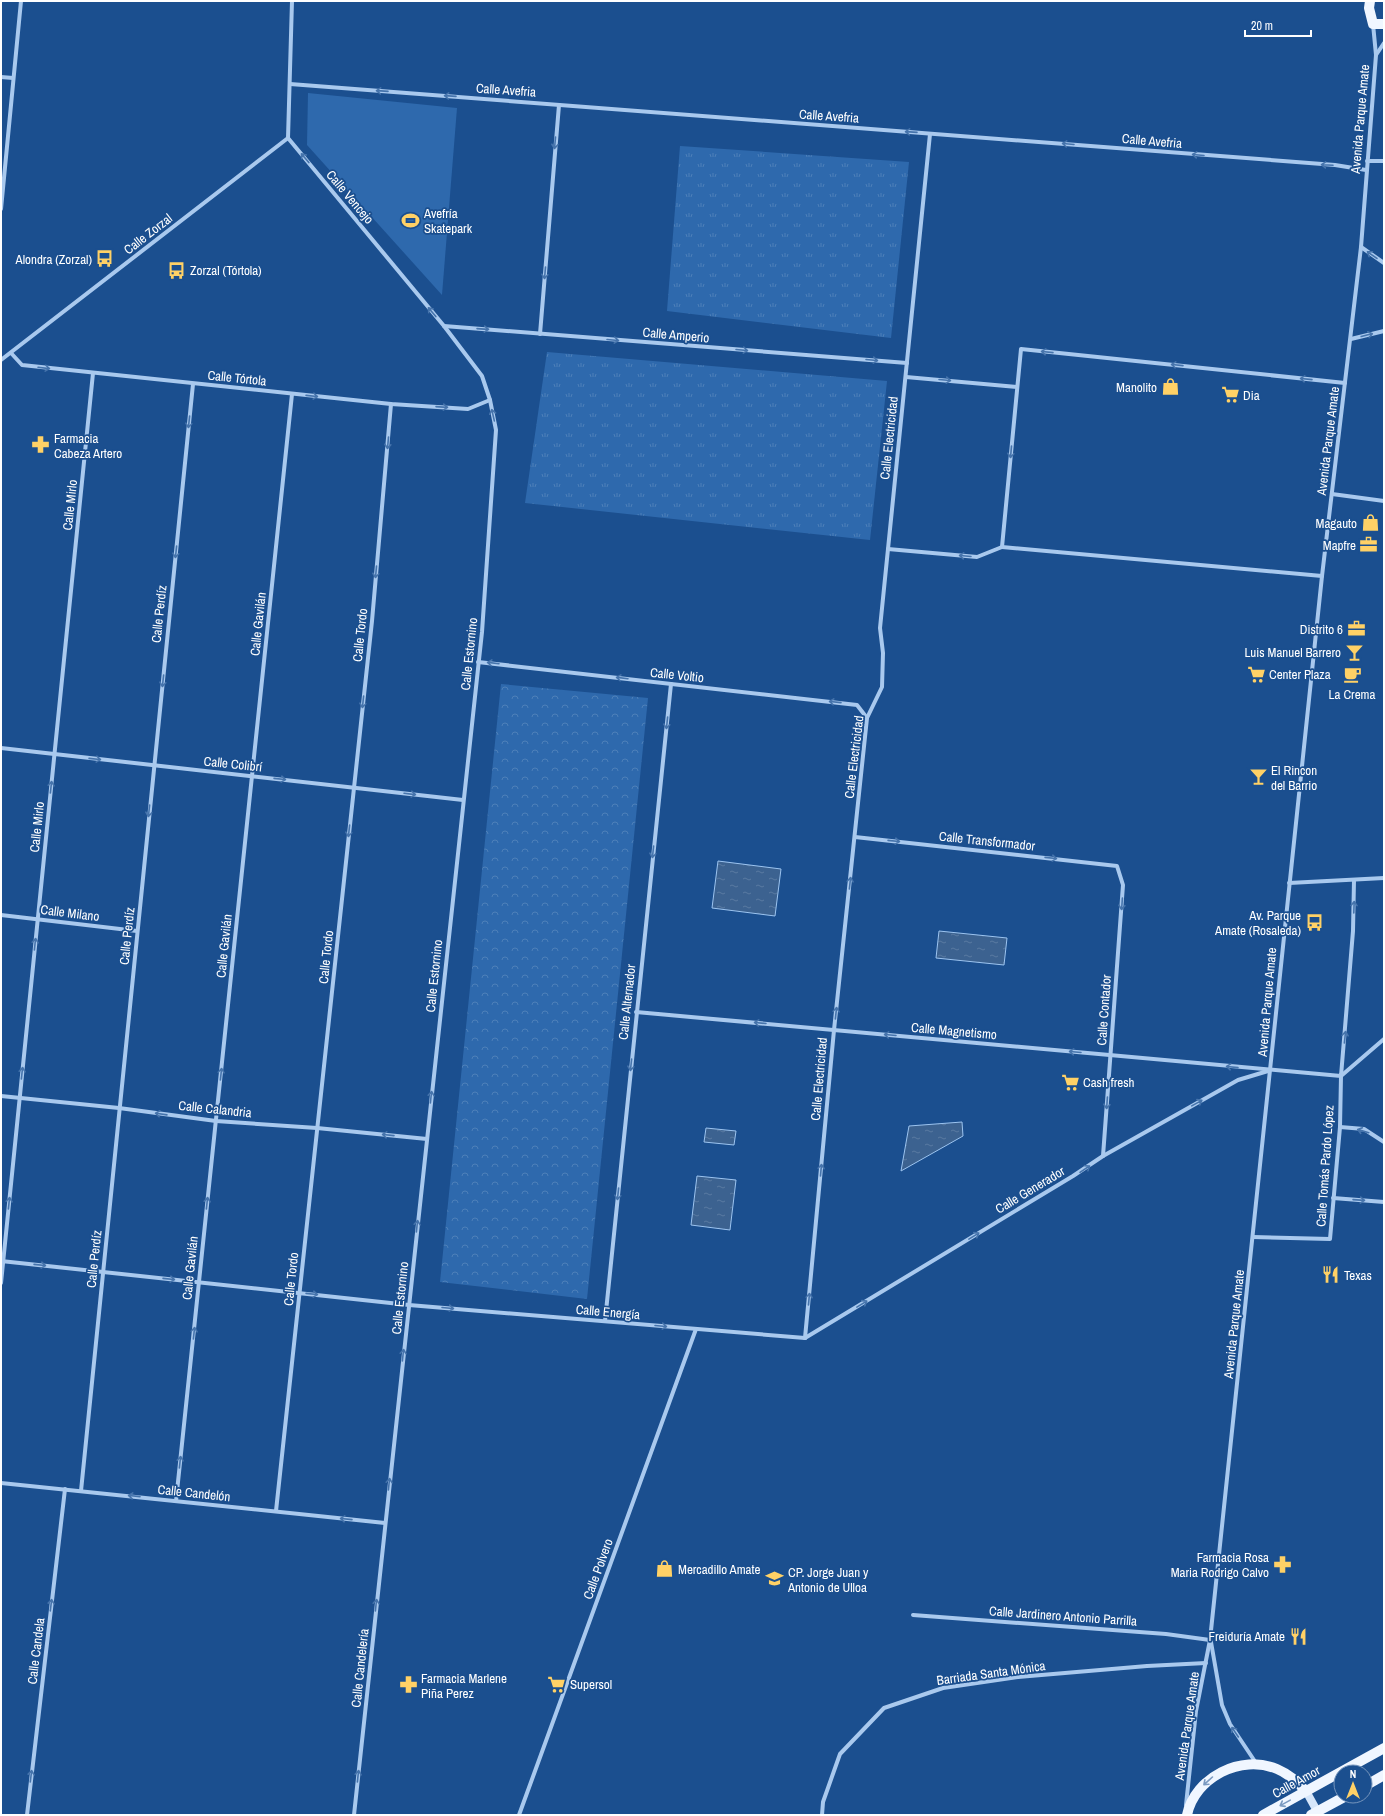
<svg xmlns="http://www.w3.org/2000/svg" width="1385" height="1816" viewBox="0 0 1385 1816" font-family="'Archivo Narrow',sans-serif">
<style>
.grass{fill:url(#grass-tufts)}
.park{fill:url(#park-crowns)}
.pitch{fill:#2e69ad}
.water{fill:url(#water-ripples);stroke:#9cc4f0}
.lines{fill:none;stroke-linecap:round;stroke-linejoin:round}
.street{stroke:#a9c9ee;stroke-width:4}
.secondary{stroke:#d6e6fa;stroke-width:8}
.primary{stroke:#f0f6ff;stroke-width:10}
.oneway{stroke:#4674ac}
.oneway2{stroke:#7b9ac1}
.labels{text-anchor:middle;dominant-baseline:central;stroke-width:3.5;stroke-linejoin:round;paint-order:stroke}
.street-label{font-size:13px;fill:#fff;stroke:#1b4f8f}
.poi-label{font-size:13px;fill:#fff;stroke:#1b4f8f;text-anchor:start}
</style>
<defs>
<pattern id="grass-tufts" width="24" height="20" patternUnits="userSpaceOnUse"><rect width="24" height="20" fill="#2e69ad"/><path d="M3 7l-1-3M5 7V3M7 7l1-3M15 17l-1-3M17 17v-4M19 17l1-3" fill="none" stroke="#4d80b9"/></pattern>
<pattern id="park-crowns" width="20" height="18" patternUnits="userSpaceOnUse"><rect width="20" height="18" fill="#2e69ad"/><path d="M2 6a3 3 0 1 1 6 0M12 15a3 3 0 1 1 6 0" fill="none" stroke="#4d80b9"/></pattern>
<pattern id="water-ripples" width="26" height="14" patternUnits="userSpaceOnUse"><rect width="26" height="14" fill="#3c6290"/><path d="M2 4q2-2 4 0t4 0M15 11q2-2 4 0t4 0" fill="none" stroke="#597aa1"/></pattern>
</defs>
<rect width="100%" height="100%" fill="#1b4f8f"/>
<!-- grass -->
<g class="grass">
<path d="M680 146 909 162 891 338 667 311Z"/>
<path d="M547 352 887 381 870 540 525 503Z"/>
</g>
<!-- park -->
<path class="park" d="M501 684 648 698 587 1299 440 1282Z"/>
<!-- pitch -->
<path class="pitch" d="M308 93 457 108 442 295 307 145Z"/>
<!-- water -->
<g class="water">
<path d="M718 861 781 869 775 916 712 908Z"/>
<path d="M939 931 1007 938 1004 965 936 958Z"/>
<path d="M962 1122 963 1136 901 1171 909 1126Z"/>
<path d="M706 1128 736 1131 734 1145 704 1142Z"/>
<path d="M697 1176 736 1180 730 1230 691 1225Z"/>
</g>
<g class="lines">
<!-- street -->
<g class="street">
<path d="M292 1 288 138 444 326 482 376 490 400 496 430 482 632 354 1815"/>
<path d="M1376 55 1384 43"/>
<path d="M1 77 13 78"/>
<path d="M290 84 1335 165 1366 170"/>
<path d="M1367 161H1384"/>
<path d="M1 209 21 1"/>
<path d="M1361 247 1384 263"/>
<path d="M444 326 907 363"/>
<path d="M540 334 559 105"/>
<path d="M1351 339 1384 331"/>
<path d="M11 353 22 365 391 404 468 409 490 400"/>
<path d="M1 360 288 138"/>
<path d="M906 377 1017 387"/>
<path d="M1332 494 1384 501"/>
<path d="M888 549 977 557 1002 547"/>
<path d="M1322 576 1002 547 1021 349 1345 383"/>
<path d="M478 662 857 705 867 718"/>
<path d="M1 748 463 800"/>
<path d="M855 837 1117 866 1123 885 1103 1156"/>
<path d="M1289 883 1384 878"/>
<path d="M1 915 137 931"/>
<path d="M636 1012 1341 1076 1353 931 1354 880"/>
<path d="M1 1096 119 1108 216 1121 317 1128 427 1139"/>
<path d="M1340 1127 1364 1129 1384 1142"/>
<path d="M1333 1198 1384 1202"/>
<path d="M1253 1237 1330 1239 1340 1127 1341 1076 1384 1039"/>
<path d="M1 1261 409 1305 805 1338"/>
<path d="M1 1283 93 373"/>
<path d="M605 1321 671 684"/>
<path d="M805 1338 834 1030 867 718 882 687 883 653 880 628 930 134"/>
<path d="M805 1338 1073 1176 1103 1156 1238 1080 1268 1071"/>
<path d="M1 1483 385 1523"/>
<path d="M81 1491 193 384"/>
<path d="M176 1501 292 394"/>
<path d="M276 1511 372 621 391 404"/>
<path d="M913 1615 1166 1634 1210 1640"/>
<path d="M1211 1642 1222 1705 1230 1724 1256 1763"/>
<path d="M1186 1805 1196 1711 1210 1640 1322 576 1361 247 1376 55 1373 24"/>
<path d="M27 1815 65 1489"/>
<path d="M519 1815 696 1329"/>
<path d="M822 1815 823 1802 840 1754 884 1708 943 1688 1018 1677 1147 1666 1206 1663"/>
</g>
<!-- secondary -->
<path class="secondary" d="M1306 1791 1317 1811"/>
<!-- primary -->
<g class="primary">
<path d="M1370 1 1369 8 1373 24H1384"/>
<path d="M1365 1786 1384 1775"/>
<path d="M1187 1815C1195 1777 1241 1754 1277 1769 1289 1774 1297 1782 1306 1791"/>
<path d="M1263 1815 1384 1748"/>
<path d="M1311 1815 1346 1796"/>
</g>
</g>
<!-- one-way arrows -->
<defs><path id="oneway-shaft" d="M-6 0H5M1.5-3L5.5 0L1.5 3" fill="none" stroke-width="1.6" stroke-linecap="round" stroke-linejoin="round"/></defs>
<g class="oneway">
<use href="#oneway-shaft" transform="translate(382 91) rotate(-176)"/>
<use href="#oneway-shaft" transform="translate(450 96) rotate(-176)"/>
<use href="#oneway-shaft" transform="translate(911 132) rotate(-176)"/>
<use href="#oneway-shaft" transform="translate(555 143) rotate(95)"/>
<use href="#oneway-shaft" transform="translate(1068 144) rotate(-175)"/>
<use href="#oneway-shaft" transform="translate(1198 155) rotate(-175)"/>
<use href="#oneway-shaft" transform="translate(305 158) rotate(-130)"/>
<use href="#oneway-shaft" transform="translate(1327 165) rotate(-177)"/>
<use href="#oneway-shaft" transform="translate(1372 255) rotate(-145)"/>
<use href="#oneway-shaft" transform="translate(545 273) rotate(95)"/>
<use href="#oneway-shaft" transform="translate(432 312) rotate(-130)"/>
<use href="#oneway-shaft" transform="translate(483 329) rotate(4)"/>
<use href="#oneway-shaft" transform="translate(1367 335) rotate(-14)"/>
<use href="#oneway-shaft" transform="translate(613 340) rotate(5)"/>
<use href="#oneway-shaft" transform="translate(742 350) rotate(5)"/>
<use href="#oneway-shaft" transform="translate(1047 352) rotate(-174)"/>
<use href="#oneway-shaft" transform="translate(872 360) rotate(5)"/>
<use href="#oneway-shaft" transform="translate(1177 365) rotate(-174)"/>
<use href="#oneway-shaft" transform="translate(44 368) rotate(7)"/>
<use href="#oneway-shaft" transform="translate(1306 379) rotate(-174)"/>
<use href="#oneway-shaft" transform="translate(945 380) rotate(5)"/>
<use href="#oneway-shaft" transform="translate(312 396) rotate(6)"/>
<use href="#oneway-shaft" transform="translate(442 407) rotate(4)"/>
<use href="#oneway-shaft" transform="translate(493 415) rotate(-103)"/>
<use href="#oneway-shaft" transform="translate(189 422) rotate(96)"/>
<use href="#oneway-shaft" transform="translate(388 443) rotate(95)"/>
<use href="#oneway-shaft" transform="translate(1011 452) rotate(95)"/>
<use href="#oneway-shaft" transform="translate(176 552) rotate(96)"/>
<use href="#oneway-shaft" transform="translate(965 556) rotate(-175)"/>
<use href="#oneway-shaft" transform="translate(376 572) rotate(95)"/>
<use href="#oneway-shaft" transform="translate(493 663) rotate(-173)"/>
<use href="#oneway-shaft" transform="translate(622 678) rotate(-173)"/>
<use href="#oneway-shaft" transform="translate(163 681) rotate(96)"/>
<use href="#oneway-shaft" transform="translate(363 702) rotate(96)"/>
<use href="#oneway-shaft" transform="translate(835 702) rotate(-174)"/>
<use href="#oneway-shaft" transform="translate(667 723) rotate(96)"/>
<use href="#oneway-shaft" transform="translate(95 759) rotate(6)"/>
<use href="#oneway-shaft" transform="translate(280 779) rotate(6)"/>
<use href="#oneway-shaft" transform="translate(51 787) rotate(-84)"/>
<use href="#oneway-shaft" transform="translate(410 794) rotate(7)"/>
<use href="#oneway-shaft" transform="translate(149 811) rotate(96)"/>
<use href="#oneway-shaft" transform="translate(349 831) rotate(96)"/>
<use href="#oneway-shaft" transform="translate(894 841) rotate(6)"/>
<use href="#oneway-shaft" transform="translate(653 852) rotate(96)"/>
<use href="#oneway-shaft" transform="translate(1051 858) rotate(6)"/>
<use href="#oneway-shaft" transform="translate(850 883) rotate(-84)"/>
<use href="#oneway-shaft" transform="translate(1122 904) rotate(94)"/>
<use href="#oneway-shaft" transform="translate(1354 907) rotate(-88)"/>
<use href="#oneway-shaft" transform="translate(35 944) rotate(-84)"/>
<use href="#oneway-shaft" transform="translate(836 1013) rotate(-84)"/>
<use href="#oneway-shaft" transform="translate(760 1023) rotate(-175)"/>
<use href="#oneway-shaft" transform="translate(890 1035) rotate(-175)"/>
<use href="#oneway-shaft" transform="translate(1345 1037) rotate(-84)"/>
<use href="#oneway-shaft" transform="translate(1075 1052) rotate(-175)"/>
<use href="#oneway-shaft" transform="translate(631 1065) rotate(96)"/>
<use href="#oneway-shaft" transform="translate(1232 1067) rotate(-174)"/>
<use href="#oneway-shaft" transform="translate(22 1073) rotate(-84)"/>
<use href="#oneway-shaft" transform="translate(221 1074) rotate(-84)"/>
<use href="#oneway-shaft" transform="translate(431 1097) rotate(-84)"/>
<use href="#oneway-shaft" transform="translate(1107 1103) rotate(94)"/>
<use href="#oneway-shaft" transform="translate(1197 1103) rotate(-29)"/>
<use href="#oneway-shaft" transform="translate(161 1114) rotate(-172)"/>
<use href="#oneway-shaft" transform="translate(1363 1131) rotate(-164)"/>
<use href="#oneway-shaft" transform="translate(388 1135) rotate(-174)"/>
<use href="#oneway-shaft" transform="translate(1085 1169) rotate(-34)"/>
<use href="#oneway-shaft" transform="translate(821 1170) rotate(-85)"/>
<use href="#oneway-shaft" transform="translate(618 1194) rotate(96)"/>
<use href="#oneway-shaft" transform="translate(1359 1200) rotate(4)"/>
<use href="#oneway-shaft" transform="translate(9 1203) rotate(-84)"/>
<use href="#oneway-shaft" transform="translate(207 1203) rotate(-84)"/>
<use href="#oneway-shaft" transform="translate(417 1226) rotate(-84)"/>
<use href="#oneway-shaft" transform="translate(974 1236) rotate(-31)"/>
<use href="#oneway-shaft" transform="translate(40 1265) rotate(6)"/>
<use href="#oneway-shaft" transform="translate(169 1279) rotate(6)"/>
<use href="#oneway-shaft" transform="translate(312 1294) rotate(6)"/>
<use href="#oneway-shaft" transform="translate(809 1299) rotate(-85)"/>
<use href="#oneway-shaft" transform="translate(862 1304) rotate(-31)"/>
<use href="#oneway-shaft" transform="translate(448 1308) rotate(5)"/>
<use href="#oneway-shaft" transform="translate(661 1326) rotate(5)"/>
<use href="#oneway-shaft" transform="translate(194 1333) rotate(-84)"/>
<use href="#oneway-shaft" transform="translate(403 1355) rotate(-84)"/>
<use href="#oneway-shaft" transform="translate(180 1462) rotate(-84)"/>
<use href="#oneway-shaft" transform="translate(389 1484) rotate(-84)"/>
<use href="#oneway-shaft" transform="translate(134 1496) rotate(-174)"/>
<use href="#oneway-shaft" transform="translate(346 1519) rotate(-174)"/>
<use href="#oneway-shaft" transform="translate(51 1605) rotate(-83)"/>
<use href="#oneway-shaft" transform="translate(376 1605) rotate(-84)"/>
<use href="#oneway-shaft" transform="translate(1235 1732) rotate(-124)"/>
<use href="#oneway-shaft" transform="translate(31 1776) rotate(-83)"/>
<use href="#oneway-shaft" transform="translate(358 1776) rotate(-84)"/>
</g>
<g class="oneway2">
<use href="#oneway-shaft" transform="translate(1208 1781) rotate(138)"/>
<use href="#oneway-shaft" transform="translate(1285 1803) rotate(151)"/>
</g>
<!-- icons -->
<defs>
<symbol id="stadium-bare" viewBox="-9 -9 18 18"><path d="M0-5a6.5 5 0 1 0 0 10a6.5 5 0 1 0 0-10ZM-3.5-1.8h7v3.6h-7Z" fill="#ffd166" stroke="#1b4f8f" stroke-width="2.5" paint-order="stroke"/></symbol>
<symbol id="bus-bare" viewBox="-9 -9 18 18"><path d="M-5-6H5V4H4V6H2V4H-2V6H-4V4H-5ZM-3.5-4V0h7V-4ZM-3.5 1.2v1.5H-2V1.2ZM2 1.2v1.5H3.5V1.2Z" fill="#ffd166" stroke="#1b4f8f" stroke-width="2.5" paint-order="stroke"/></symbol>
<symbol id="shop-bare" viewBox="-9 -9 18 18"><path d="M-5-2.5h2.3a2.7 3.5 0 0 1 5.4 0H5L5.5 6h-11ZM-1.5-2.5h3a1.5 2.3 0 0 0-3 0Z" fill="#ffd166" stroke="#1b4f8f" stroke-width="2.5" paint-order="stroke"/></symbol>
<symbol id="supermarket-bare" viewBox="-9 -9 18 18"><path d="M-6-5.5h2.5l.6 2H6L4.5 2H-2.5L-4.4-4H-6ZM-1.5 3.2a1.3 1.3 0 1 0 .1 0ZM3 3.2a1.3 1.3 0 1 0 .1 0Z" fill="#ffd166" stroke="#1b4f8f" stroke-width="2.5" paint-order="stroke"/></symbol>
<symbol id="pharmacy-bare" viewBox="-9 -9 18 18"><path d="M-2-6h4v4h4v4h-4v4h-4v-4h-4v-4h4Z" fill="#ffd166" stroke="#1b4f8f" stroke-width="2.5" paint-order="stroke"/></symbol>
<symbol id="office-bare" viewBox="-9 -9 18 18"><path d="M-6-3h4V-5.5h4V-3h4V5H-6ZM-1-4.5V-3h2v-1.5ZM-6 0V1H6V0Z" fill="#ffd166" stroke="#1b4f8f" stroke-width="2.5" paint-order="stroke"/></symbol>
<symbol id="bar-bare" viewBox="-9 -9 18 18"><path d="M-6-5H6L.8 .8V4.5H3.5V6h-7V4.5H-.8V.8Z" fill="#ffd166" stroke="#1b4f8f" stroke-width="2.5" paint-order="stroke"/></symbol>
<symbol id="cafe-bare" viewBox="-9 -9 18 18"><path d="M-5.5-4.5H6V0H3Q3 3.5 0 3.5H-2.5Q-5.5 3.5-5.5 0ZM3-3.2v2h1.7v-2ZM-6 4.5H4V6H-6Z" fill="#ffd166" stroke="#1b4f8f" stroke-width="2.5" paint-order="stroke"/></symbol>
<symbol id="restaurant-bare" viewBox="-9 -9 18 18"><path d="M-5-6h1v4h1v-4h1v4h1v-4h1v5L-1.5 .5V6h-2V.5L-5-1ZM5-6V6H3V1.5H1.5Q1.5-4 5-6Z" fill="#ffd166" stroke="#1b4f8f" stroke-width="2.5" paint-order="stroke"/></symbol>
<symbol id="school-bare" viewBox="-9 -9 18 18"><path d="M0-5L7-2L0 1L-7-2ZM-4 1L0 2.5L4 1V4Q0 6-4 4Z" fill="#ffd166" stroke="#1b4f8f" stroke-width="2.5" paint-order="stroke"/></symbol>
</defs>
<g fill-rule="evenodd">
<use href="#stadium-bare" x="398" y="208" width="25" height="25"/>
<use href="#bus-bare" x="92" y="246" width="25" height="25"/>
<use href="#bus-bare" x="164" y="258" width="25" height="25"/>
<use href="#shop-bare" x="1158" y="374" width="25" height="25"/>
<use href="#supermarket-bare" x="1218" y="382" width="25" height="25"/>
<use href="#pharmacy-bare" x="28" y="432" width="25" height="25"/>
<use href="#shop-bare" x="1358" y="510" width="25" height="25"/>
<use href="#office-bare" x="1356" y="532" width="25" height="25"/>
<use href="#office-bare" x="1344" y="616" width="25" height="25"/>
<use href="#bar-bare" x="1342" y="640" width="25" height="25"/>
<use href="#supermarket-bare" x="1244" y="662" width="25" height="25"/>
<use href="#cafe-bare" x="1340" y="662" width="25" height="25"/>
<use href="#bar-bare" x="1246" y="764" width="25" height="25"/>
<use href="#bus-bare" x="1302" y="910" width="25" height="25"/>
<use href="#supermarket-bare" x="1058" y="1070" width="25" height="25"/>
<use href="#restaurant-bare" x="1318" y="1262" width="25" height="25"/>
<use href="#pharmacy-bare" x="1270" y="1552" width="25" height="25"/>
<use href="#shop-bare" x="652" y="1556" width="25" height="25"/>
<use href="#school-bare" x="762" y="1566" width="25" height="25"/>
<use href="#restaurant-bare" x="1286" y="1624" width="25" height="25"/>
<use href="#supermarket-bare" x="544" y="1672" width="25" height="25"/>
<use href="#pharmacy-bare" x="396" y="1672" width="25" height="25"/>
</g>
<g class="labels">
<!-- street labels -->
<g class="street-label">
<text transform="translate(506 90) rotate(4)">Calle Avefria</text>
<text transform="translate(829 116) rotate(4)">Calle Avefria</text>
<text transform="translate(1360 119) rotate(-85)">Avenida Parque Amate</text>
<text transform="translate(1152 141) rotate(5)">Calle Avefria</text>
<text transform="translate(350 197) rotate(50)">Calle Vencejo</text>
<text transform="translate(148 234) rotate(-38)">Calle Zorzal</text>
<text transform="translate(676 335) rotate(5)">Calle Amperio</text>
<text transform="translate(237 378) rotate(6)">Calle Tórtola</text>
<text transform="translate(889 438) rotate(-84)">Calle Electricidad</text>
<text transform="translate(1328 441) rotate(-83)">Avenida Parque Amate</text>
<text transform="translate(70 505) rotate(-84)">Calle Mirlo</text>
<text transform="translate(159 614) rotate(-84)">Calle Perdíz</text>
<text transform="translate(258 624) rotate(-84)">Calle Gavilán</text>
<text transform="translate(360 635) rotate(-84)">Calle Tordo</text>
<text transform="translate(469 654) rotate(-84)">Calle Estornino</text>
<text transform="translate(677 675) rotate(6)">Calle Voltio</text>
<text transform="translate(854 757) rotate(-83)">Calle Electricidad</text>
<text transform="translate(233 764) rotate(6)">Calle Colibrí</text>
<text transform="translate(37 827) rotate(-84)">Calle Mirlo</text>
<text transform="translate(987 841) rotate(6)">Calle Transformador</text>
<text transform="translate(70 913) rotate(7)">Calle Milano</text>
<text transform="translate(127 936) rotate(-84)">Calle Perdíz</text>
<text transform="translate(224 946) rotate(-84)">Calle Gavilán</text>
<text transform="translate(326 957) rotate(-84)">Calle Tordo</text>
<text transform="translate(434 976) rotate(-84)">Calle Estornino</text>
<text transform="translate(627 1002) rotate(-84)">Calle Alternador</text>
<text transform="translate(1267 1002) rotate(-85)">Avenida Parque Amate</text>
<text transform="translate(1104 1010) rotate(-86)">Calle Contador</text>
<text transform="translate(954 1031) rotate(5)">Calle Magnetismo</text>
<text transform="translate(819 1079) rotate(-85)">Calle Electricidad</text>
<text transform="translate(215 1109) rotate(6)">Calle Calandria</text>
<text transform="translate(1325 1166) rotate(-86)">Calle Tomás Pardo López</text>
<text transform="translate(1030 1190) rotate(-31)">Calle Generador</text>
<text transform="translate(94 1259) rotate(-84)">Calle Perdíz</text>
<text transform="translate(190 1268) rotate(-84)">Calle Gavilán</text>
<text transform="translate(291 1279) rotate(-84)">Calle Tordo</text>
<text transform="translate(400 1298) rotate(-84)">Calle Estornino</text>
<text transform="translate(608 1312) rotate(5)">Calle Energía</text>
<text transform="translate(1234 1324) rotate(-84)">Avenida Parque Amate</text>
<text transform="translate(194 1493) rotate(6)">Calle Candelón</text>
<text transform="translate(598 1569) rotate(-70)">Calle Polvero</text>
<text transform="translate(1063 1616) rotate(4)">Calle Jardinero Antonio Parrilla</text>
<text transform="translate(36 1651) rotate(-83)">Calle Candela</text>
<text transform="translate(360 1668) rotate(-84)">Calle Candelería</text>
<text transform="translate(991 1673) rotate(-8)">Barriada Santa Mónica</text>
<text transform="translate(1187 1726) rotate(-82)">Avenida Parque Amate</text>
<text transform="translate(1296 1782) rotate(-29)">Calle Amor</text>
</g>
<!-- poi labels -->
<g class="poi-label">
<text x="424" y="213">Avefría<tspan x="424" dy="15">Skatepark</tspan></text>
<text x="92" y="259" text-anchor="end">Alondra (Zorzal)</text>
<text x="190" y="270">Zorzal (Tórtola)</text>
<text x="1157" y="387" text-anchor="end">Manolito</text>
<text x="1243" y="395">Dia</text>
<text x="54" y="438">Farmacia<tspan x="54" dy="15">Cabeza Artero</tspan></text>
<text x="1357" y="523" text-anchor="end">Magauto</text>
<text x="1356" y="545" text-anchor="end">Mapfre</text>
<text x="1343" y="629" text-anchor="end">Distrito 6</text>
<text x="1341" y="652" text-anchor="end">Luis Manuel Barrero</text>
<text x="1269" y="674">Center Plaza</text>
<text x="1352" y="694" text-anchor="middle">La Crema</text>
<text x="1271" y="770">El Rincon<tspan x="1271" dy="15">del Barrio</tspan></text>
<text x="1301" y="915" text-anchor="end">Av. Parque<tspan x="1301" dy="15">Amate (Rosaleda)</tspan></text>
<text x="1083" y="1082">Cash fresh</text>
<text x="1344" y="1275">Texas</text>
<text x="1269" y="1557" text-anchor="end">Farmacia Rosa<tspan x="1269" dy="15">Maria Rodrigo Calvo</tspan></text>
<text x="678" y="1569">Mercadillo Amate</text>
<text x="788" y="1572">CP. Jorge Juan y<tspan x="788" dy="15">Antonio de Ulloa</tspan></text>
<text x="1285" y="1636" text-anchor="end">Freiduría Amate</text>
<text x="421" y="1678">Farmacia Marlene<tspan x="421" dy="15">Piña Perez</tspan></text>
<text x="570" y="1684">Supersol</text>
</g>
</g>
<!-- border -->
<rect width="1385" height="1816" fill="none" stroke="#ffffff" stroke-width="4"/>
<!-- north arrow -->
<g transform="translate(1353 1784)"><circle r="19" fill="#1b4f8f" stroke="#7695bc"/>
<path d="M0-3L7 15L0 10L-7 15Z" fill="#ffd166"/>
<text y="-6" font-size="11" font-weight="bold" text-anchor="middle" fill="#ffffff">N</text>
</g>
<!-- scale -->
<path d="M1245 30v6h66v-6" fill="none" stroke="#ffffff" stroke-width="2"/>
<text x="1251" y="30" font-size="12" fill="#ffffff" stroke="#1b4f8f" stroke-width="3" paint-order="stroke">20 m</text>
</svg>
